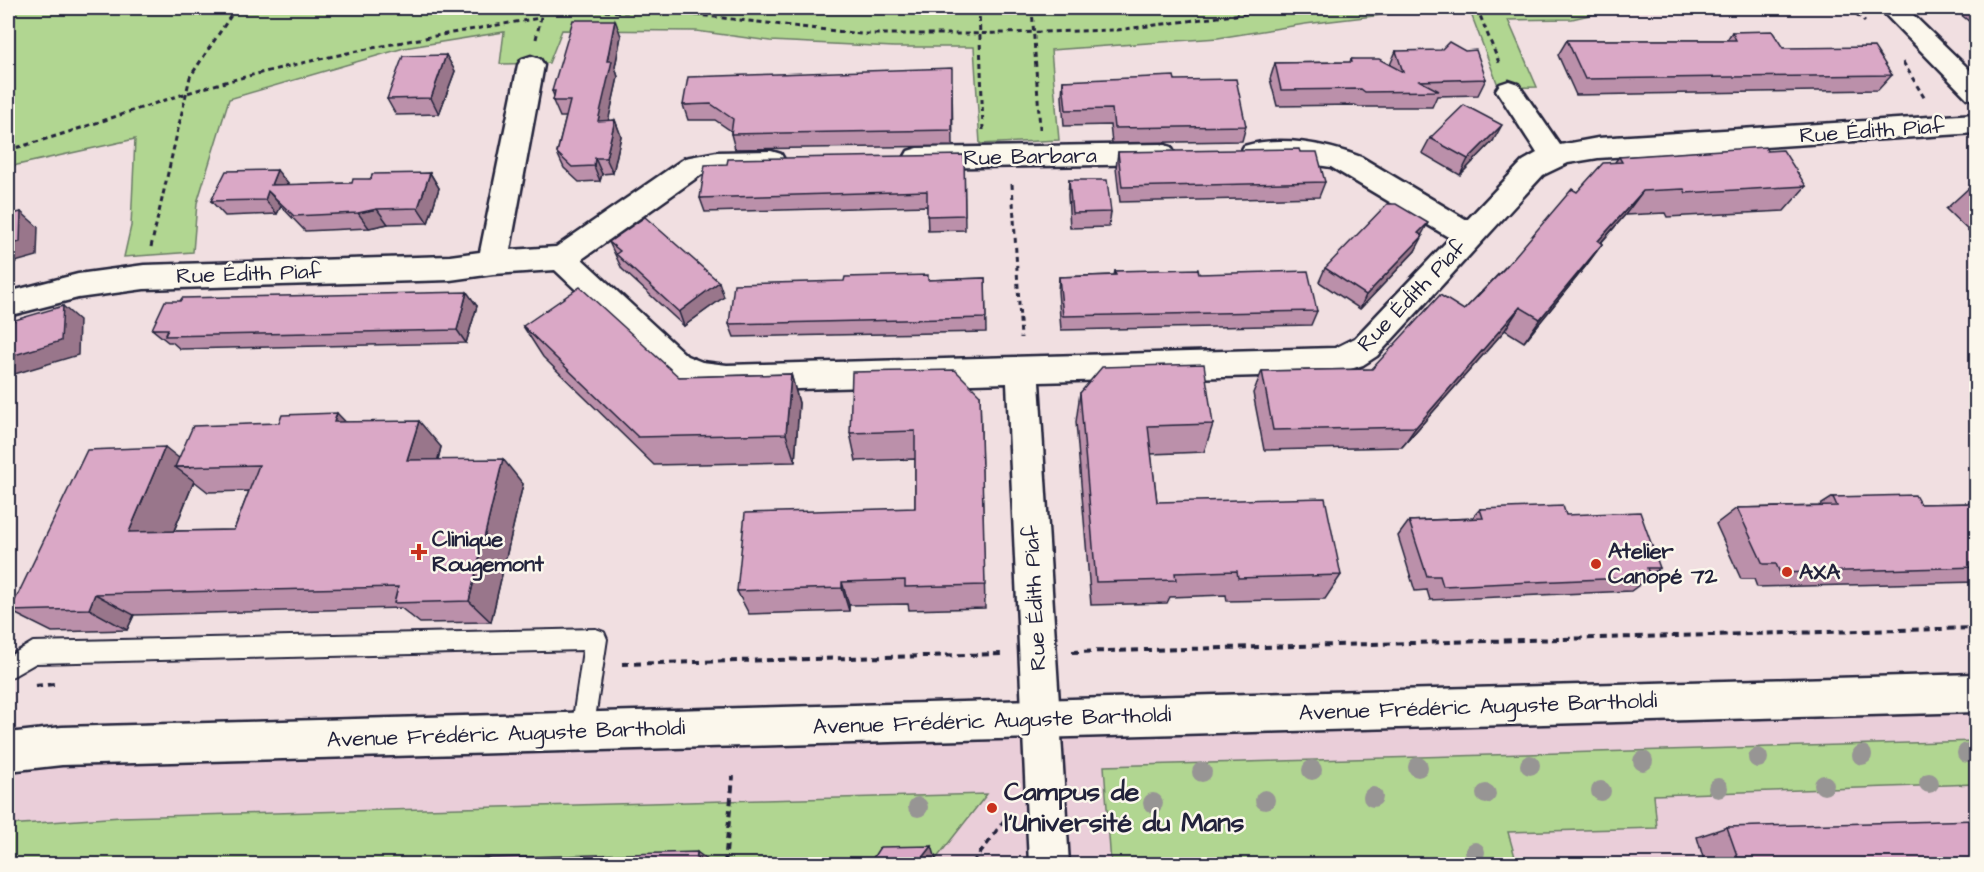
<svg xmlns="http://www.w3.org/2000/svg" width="1984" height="872" viewBox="0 0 1984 872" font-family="'Architects Daughter',sans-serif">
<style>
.built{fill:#eaced9}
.green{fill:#b1d691;stroke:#6a7c66;stroke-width:1.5}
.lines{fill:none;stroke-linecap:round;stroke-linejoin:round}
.lane-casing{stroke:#22223b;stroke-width:4}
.street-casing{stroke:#22223b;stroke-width:5}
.secondary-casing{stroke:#22223b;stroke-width:5}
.path-far1{stroke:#22223b;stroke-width:3;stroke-dasharray:5 4;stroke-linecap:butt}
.path{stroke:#22223b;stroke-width:4;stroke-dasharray:7 5;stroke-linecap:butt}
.lane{fill:#fbf7ec;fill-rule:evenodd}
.street{fill:#fbf7ec;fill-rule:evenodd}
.secondary{fill:#fbf7ec;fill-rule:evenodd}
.tree{fill:#979594}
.wall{fill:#bb90aa;stroke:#22223b;stroke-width:1.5;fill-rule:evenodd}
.shaded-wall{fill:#99768b;stroke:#22223b;stroke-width:1.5}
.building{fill:#daa8c6;stroke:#22223b;stroke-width:1.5}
.poi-dot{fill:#c8321e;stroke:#fbf7ec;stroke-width:2}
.labels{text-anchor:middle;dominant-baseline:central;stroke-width:5;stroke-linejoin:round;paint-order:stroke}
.street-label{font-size:22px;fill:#22223b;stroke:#fbf7ec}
.poi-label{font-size:22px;font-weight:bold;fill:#22223b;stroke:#fbf7ec;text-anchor:start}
.near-poi-label{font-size:27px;font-weight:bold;fill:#22223b;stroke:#fbf7ec;text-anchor:start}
</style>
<rect width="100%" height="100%" fill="#f1dfe1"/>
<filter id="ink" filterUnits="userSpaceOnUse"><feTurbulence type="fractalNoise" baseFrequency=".0167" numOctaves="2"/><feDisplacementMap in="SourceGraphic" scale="12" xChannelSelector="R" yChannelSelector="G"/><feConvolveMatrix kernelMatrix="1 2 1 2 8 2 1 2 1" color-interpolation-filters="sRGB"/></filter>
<g filter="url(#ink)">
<!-- built -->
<path class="built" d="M1976 693V864H8V752L62 746Z"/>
<!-- green -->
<g class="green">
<path d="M8 8H1620L1572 19 1508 20 1537 87 1499 88 1470 11 1408 12 1305 24 1218 38 1051 50 1059 140 980 144 974 47H894L770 41 696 31 562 30 549 63 500 64 504 32 404 48 229 99 197 203 193 252 124 257 131 226 135 139 8 167Z"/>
<path d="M1976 741V784L1654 795 1657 828 1508 832 1517 864H1111L1104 766Z"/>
<path d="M987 794 936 859 707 864H8V825L121 817Z"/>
</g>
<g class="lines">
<defs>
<path id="lane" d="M596 629 604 632 607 639 593 732 590 740 582 743 574 740 571 732 583 650 36 663 8 679V657L33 642Z"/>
<g id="street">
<path d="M531 56 540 59 544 65 510 250 556 247 685 158 717 152 771 151 781 154 785 161 781 168 771 171 702 174 582 259 687 356 702 362 727 365 1335 348 1355 338 1450 238 1331 167 1303 163H1254L1244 160 1240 153 1244 146C1281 135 1326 144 1361 157L1467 220 1523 161 1537 153 1496 90 1500 84 1509 81 1518 84 1560 145 1598 138 1976 114V133L1598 158 1568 163 1543 175 1377 356 1363 365 1335 374 1039 382 1069 864H1029L1007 383 727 391 699 388 665 374 555 270 493 274 450 280 144 289 78 298 8 316V292L78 274 144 265 450 256 480 252 518 65 522 59Z"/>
<path d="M1161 144 1171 147 1175 154 1171 161 1161 164 918 168 908 165 904 158 908 151 918 148Z"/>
</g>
<g id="secondary">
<path d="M1879 8H1906L1976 76V100L1967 98Z"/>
<path d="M1976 674V712L62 765 8 771V733L62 727Z"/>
</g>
</defs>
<!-- lane casing -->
<use href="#lane" class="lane-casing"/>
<!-- street casing -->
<use href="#street" class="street-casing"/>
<!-- secondary casing -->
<use href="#secondary" class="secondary-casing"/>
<!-- path-far1 -->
<g class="path-far1">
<path d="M979 8 983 130"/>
<path d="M1032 8 1040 129"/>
<path d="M1477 8 1500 65"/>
<path d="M1850 8 1865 22"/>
<path d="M542 10 680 13 861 34H966L1117 30 1289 8"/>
<path d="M536 39 543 8"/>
<path d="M1903 62 1925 99"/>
<path d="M8 150C83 130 154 101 229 81 331 54 436 35 540 18"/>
<path d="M1012 184 1021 338"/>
<path d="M151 247 190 77 236 8"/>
</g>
<!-- path -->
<g class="path">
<path d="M1072 652 1976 628"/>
<path d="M622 664 1002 654"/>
<path d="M35 686 54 684"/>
<path d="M725 864 733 776"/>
<path d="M972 864 1007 817"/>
</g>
<!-- lane -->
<use href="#lane" class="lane"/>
<!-- street -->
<use href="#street" class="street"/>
<!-- secondary -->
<use href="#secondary" class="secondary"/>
</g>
<!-- trees -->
<g class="tree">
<circle cx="1967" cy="753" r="10"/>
<circle cx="1862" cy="755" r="10"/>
<circle cx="1758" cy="758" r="10"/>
<circle cx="1643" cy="761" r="10"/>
<circle cx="1530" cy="765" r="10"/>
<circle cx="1418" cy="767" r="10"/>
<circle cx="1312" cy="770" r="10"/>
<circle cx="1202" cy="772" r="10"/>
<circle cx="1929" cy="783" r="10"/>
<circle cx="1824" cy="785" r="10"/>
<circle cx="1718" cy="788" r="10"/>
<circle cx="1601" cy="791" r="10"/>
<circle cx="1486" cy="794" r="10"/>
<circle cx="1373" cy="797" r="10"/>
<circle cx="1265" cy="800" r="10"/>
<circle cx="1153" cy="803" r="10"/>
<circle cx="918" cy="807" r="10"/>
<circle cx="1475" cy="852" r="10"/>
</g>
<!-- wall -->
<g class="wall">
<path d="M1953 8H1977V28Z"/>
<path d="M1732 32 1783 48 1892 75 1878 90 1576 95 1558 55 1567 40H1727Z"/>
<path d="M621 36 615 67 618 77 608 121 615 120 621 136 613 173 602 174 600 181 579 182 564 168 557 153 566 117H560L553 101 554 96 552 91Z"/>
<path d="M1396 51 1486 79 1478 95 1437 96 1432 107H1359L1355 105 1277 106 1270 79 1275 63 1350 62 1351 59 1390 65Z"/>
<path d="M446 55 455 71 439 114 396 115 387 99Z"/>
<path d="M1175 80 1246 126 1242 141 1112 143 1110 125 1064 126 1062 96 1063 81Z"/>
<path d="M952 84 953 146 735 149 731 134V131L715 120H688L683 105Z"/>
<path d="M1430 138 1493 141 1460 175 1422 153Z"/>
<path d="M1767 151 1806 186 1784 211 1667 217 1665 213 1625 215 1601 243 1602 244 1585 267 1524 342 1505 330 1402 447 1264 450 1253 393 1262 371 1372 369 1464 310 1577 192 1615 162 1619 157Z"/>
<path d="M1118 152H1300L1325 182 1319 197 1120 202 1116 168Z"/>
<path d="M964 155 965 230 928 231 927 206 705 212 700 198Z"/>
<path d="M430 173 439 188 428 223 388 224 369 228 305 231 281 206 277 214 225 216 211 201 289 185 352 183 371 179Z"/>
<path d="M1069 180 1111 212 1109 227 1070 228 1068 195Z"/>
<path d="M1977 186V239L1946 209 1970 187Z"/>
<path d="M1421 235 1415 251 1360 309 1319 282 1325 268Z"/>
<path d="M609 242 724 297 684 326 622 269Z"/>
<path d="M1115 271 1199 274 1317 311 1311 325 1061 330 1058 291 1059 277 1114 275Z"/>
<path d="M985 278 986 332 734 337 729 324 928 280Z"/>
<path d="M477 306 466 343 180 349 172 342H168L152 329Z"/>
<path d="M523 326 679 377 791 374 799 403 795 462 654 465 543 357Z"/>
<path d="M1080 393 1213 424 1204 452 1151 454 1157 502 1341 575 1325 599 1227 601 1226 595 1170 597 1167 603 1091 605 1076 422Z"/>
<path d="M980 395 985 608 909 610 908 604 849 605V611L749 614 737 591 915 508V459L856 461 850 433Z"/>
<path d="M346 422 441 447 438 460 523 484 491 622 420 623 401 608 134 615 127 630 52 632 10 611 179 458ZM194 481 208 492 249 491 234 530 174 531Z"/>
<path d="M1833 497 1920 504 1977 503V582L1757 587 1754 579H1741L1716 524 1737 508 1819 506Z"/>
<path d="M1480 509 1566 515 1660 568 1650 575V577L1631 591 1430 600 1427 590 1415 591 1398 536 1409 521 1472 518Z"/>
<path d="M1727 827 1977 864H1705L1697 837Z"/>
</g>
<!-- shaded-wall -->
<g class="shaded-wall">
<path d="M615 20 621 36 615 67 618 77 605 136 598 121 607 61Z"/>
<path d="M446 55 455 71 439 114 431 98Z"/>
<path d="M615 120 621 136 613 173 606 158Z"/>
<path d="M1502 125 1493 141 1460 175 1468 159Z"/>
<path d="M595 158 602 174 600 181 594 166Z"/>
<path d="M277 170 289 185H271Z"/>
<path d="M430 173 439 188 428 223 418 208Z"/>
<path d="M268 191 281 206 277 214 265 200Z"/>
<path d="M1643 191 1625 215 1581 265 1598 241Z"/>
<path d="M377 209 388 224 369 228 358 213Z"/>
<path d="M21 212 38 227 37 256 8 264V245Z"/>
<path d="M1428 223 1420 238 1418 233Z"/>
<path d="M1423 236 1415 251 1360 309 1366 295Z"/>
<path d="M1602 244 1585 267 1524 342 1540 319Z"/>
<path d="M719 282 724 297 684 326 679 312Z"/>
<path d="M467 292 477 306 466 343 457 330Z"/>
<path d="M63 306 79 320 78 355 8 376V357Z"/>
<path d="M1520 307 1505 330 1402 447 1416 427Z"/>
<path d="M791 374 799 403 795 462 786 434Z"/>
<path d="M337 413 362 439 334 422Z"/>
<path d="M419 421 441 447 431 485 407 460Z"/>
<path d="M165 447 190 467H175L194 481 164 555 129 532Z"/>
<path d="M503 459 523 484 491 622 469 601Z"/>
<path d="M842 582 849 605V611L842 588Z"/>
<path d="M95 594 134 615 127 630 89 609Z"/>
<path d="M932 846 936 859 931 864H918Z"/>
<path d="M697 852 713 864H696Z"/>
</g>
<!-- building -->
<g class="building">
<path d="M573 20H615L607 61H612L598 121 615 120 606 158H595L594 166 572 167 557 153 570 101H553L555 91H552Z"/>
<path d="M1772 31 1783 48 1874 47 1892 75 1585 79 1567 40H1736L1732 32Z"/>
<path d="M1449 42 1465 51 1476 50 1486 79 1420 81 1439 91 1365 92 1361 89 1281 90 1275 63 1352 62 1351 59H1379L1403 72 1396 51 1441 50Z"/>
<path d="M446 55 431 98 387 99 403 56Z"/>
<path d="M952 68V130L731 134 733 119 711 104 683 105 688 77Z"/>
<path d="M1174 76 1175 80 1236 79 1246 126 1114 128 1112 109 1066 110 1063 81Z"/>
<path d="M1464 105 1502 125 1468 159 1430 138Z"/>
<path d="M1765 147 1767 151 1783 150 1806 186 1686 193 1684 189 1643 191 1598 241 1602 244 1540 319 1520 307 1416 427 1273 430 1262 371 1372 369 1440 295 1464 310 1504 269 1572 189 1577 192 1603 163 1622 162 1619 157Z"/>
<path d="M1299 149 1300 152H1317L1325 182 1122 187 1118 152Z"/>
<path d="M964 155 965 215 927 216V191L700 198 705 165 727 164 728 159Z"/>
<path d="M277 170 271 185 352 183 353 179H371L372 174 430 173 418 208 377 209 358 213 294 216 268 191 265 200 211 201 226 171Z"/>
<path d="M1069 180H1107L1111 212 1072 213Z"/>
<path d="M1977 186V194L1970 187Z"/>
<path d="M1387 204H1396L1428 223 1418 233 1423 236 1366 295 1325 268Z"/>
<path d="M21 212 20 242 8 245V215Z"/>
<path d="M645 217 719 282 679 312 616 254 620 251 609 242Z"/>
<path d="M1198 269 1199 274 1308 271 1317 311 1063 316 1059 277 1116 275 1115 271Z"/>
<path d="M928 275V280L985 278 986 318 729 324 734 284 844 281 845 277Z"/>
<path d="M580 287 679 377 791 374 786 434 638 437 523 326Z"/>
<path d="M467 292 457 330 165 336 168 329H152L165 301H180L182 298Z"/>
<path d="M63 306 61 341 8 357V322Z"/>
<path d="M1204 364 1213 424 1148 426 1157 502 1325 498 1341 575 1238 578 1237 571 1175 573 1176 580 1096 582 1080 393 1102 367Z"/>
<path d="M955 370 980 395 985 585 905 587V580L842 582V588L737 591 745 513 915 508V431L850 433 852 372Z"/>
<path d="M337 413 334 422 419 421 407 460 503 459 469 601 394 603 398 587 95 594 89 609 10 611 87 450 165 447 129 532 234 530 259 465 175 467 193 426 279 423 282 415Z"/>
<path d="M1915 495 1920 504 1977 503V567L1780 573 1776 564H1763L1737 508 1837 506 1833 497Z"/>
<path d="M1563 506 1566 515 1640 512 1660 568H1647L1650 577 1443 586 1440 576H1427L1409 521 1483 518 1480 509Z"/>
<path d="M1977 820V864H1740L1727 827Z"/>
<path d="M932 846 918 864H869L880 847Z"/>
<path d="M697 852 696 864H292Z"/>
</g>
</g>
<!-- markers -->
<g class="poi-dot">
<path d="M416 543h6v6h6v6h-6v6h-6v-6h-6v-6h6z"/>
<circle cx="1596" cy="564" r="6"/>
<circle cx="1787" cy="572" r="6"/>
<circle cx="992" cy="808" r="6"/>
</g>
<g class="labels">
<!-- street labels -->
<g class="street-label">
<text transform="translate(1872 131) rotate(-4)">Rue Édith Piaf</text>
<text transform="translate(1030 157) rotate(-1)">Rue Barbara</text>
<text transform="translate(249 274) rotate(-2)">Rue Édith Piaf</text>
<text transform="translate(1412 296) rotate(-46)">Rue Édith Piaf</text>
<text transform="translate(1035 598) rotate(-93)">Rue Édith Piaf</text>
<text transform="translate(1478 707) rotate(-2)">Avenue Frédéric Auguste Bartholdi</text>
<text transform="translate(992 721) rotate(-2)">Avenue Frédéric Auguste Bartholdi</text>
<text transform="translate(506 734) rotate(-2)">Avenue Frédéric Auguste Bartholdi</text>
</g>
<!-- poi labels -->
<g class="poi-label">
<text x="432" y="539">Clinique<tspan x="432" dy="25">Rougemont</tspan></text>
<text x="1608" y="551">Atelier<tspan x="1608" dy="25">Canopé 72</tspan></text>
<text x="1799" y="572">AXA</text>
</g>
<!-- near-poi labels -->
<g class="near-poi-label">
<text x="1004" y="792">Campus de<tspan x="1004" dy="31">l'Université du Mans</tspan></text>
</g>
</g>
<!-- margin -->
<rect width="1984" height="872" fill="none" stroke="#fbf7ec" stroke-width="30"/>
<rect x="15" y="15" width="1954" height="842" fill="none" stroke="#22223b" stroke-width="2" filter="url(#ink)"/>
</svg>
